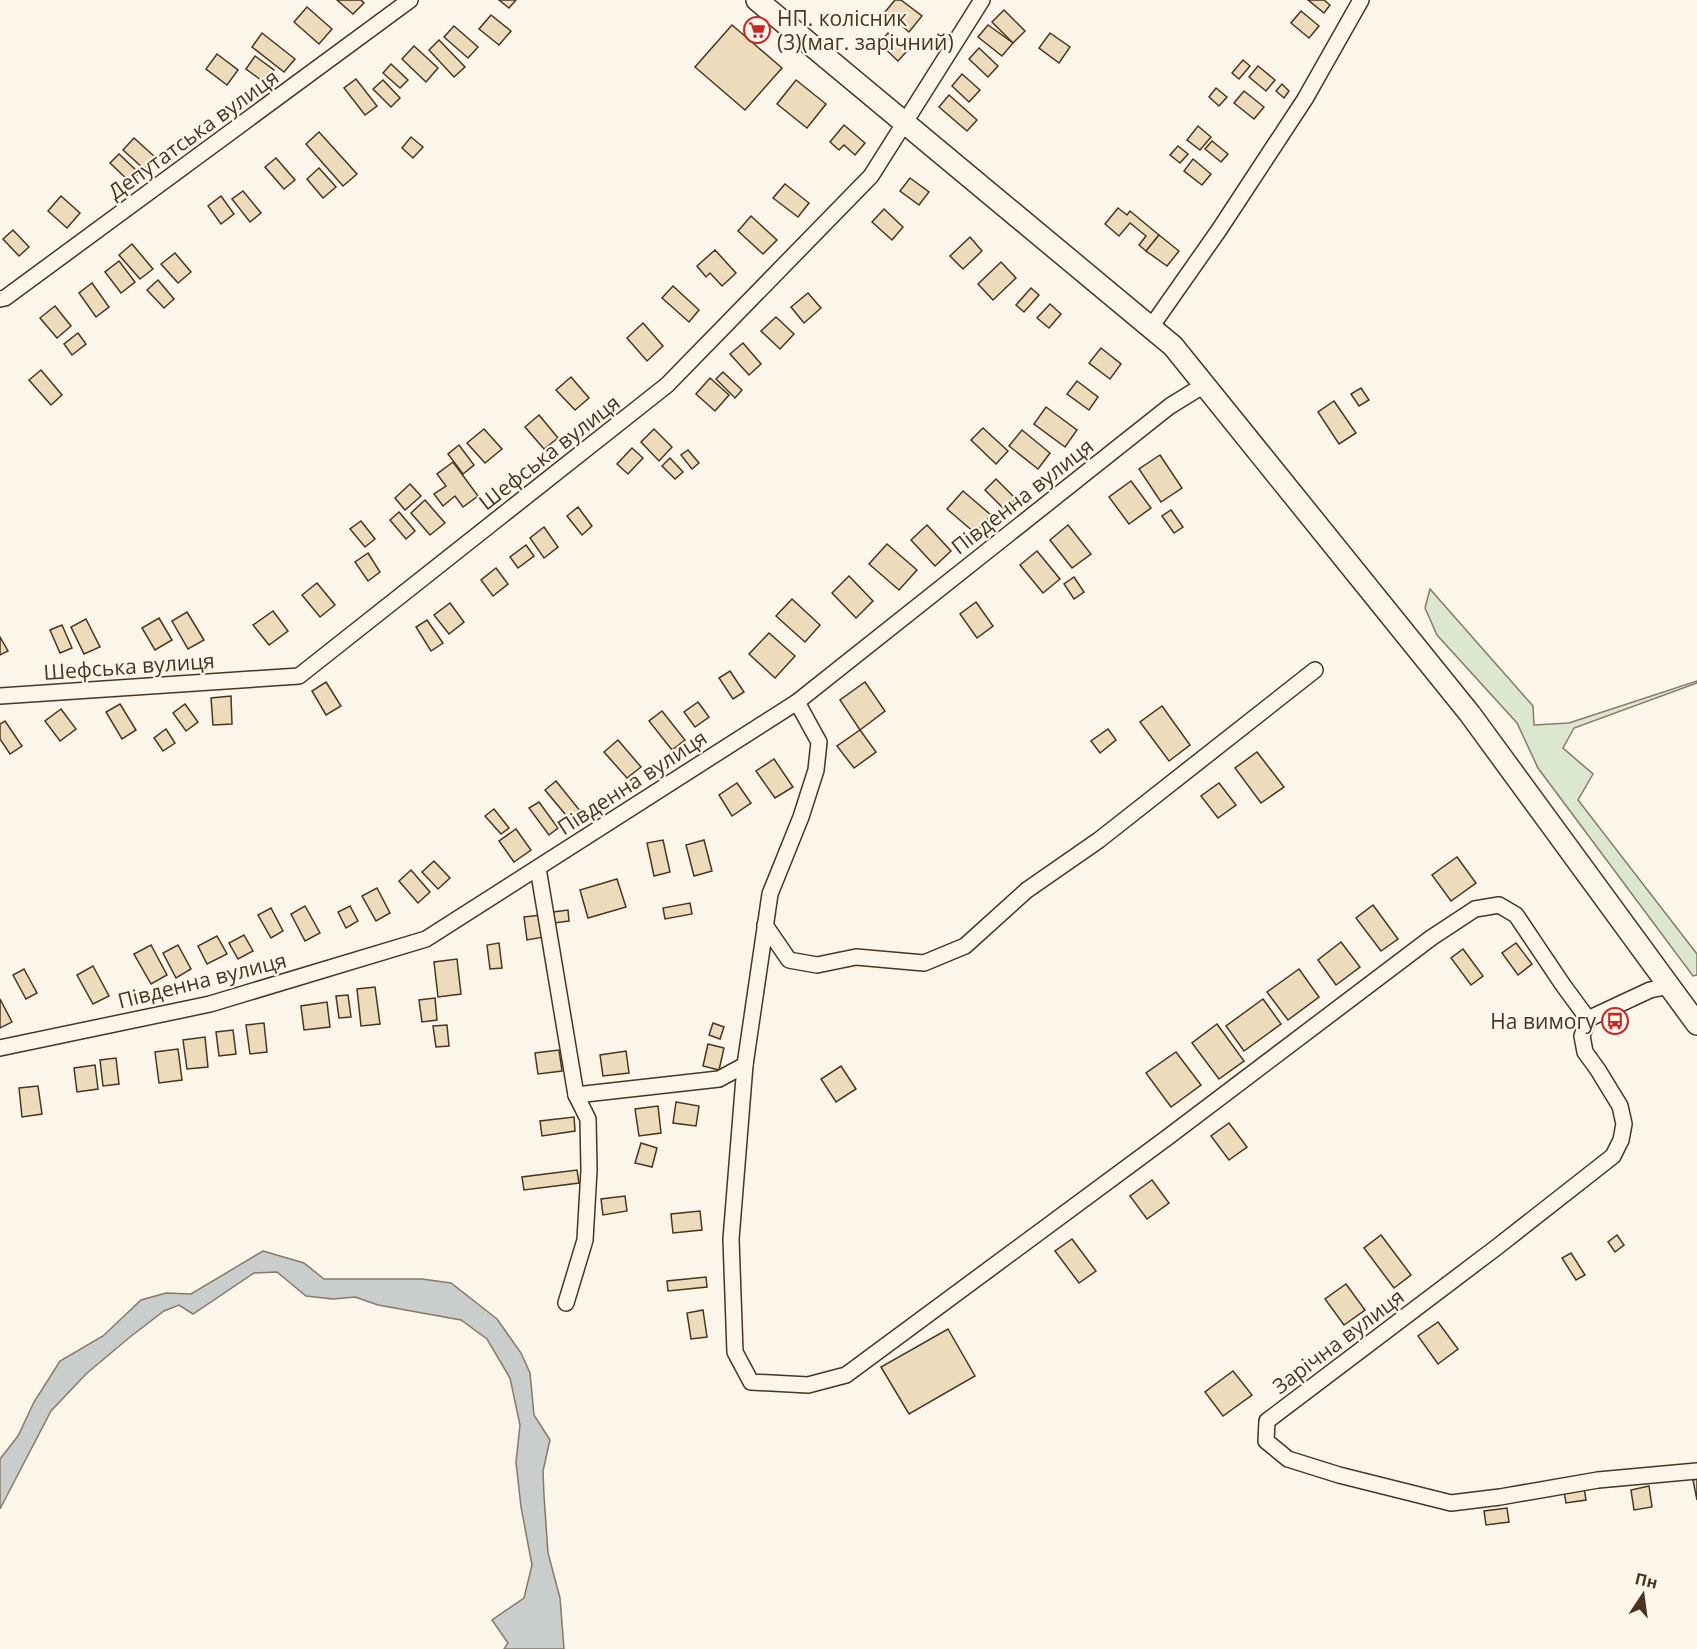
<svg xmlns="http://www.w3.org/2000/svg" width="1697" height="1649" viewBox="0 0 1697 1649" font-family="'Open Sans',sans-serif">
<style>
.green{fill:#dce7d0;stroke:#887966;stroke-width:1.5}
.water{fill:#c9cecd;stroke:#887966;stroke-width:1.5}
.building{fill:#ecdcbc;stroke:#4a3520;stroke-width:1.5}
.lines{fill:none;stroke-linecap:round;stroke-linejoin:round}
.street-casing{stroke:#4a3520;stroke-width:18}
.secondary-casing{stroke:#4a3520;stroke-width:24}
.street{stroke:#fbf6e9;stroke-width:15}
.secondary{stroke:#fbf6e9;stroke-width:21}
.labels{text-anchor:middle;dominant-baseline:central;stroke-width:4.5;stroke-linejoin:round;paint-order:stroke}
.poi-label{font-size:21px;fill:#4a3520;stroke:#fbf6e9;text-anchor:start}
.street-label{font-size:21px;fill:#4a3520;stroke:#fbf6e9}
</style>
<rect width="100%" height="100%" fill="#fbf6e9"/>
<!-- green -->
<path class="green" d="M1430 589 1533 706 1534 725 1569 723 1697 681V683L1574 728 1563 748 1593 774 1578 800 1697 954V975L1693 976 1538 768 1517 723 1437 635 1425 608Z"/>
<!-- water -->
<path class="water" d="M263 1251 304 1263 324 1279H422L451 1283 497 1319 521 1353 530 1373 534 1415 550 1440 543 1471 544 1496 548 1553 560 1598 564 1649H504L508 1643 492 1620 524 1598 532 1565 521 1507 516 1462 520 1425 510 1378 487 1339 461 1320 378 1305 355 1297 333 1299 306 1296 277 1272 254 1273 193 1314 179 1305 164 1311 130 1337 86 1374 51 1411 0 1509V1459L18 1436 34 1402 60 1361 103 1336 141 1300 166 1293 191 1294Z"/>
<!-- building -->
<g class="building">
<path d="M337 0H361L364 3 353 14Z"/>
<path d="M499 0H516L509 8Z"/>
<path d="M895 0H901L922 16 909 32 885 12Z"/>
<path d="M1308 0H1324L1330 5 1324 13Z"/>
<path d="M307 7 332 29 319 44 294 22Z"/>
<path d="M1004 10 1025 31 1013 43 992 22Z"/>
<path d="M1301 11 1319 26 1309 38 1291 23Z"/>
<path d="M491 15 511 31 499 45 479 29Z"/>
<path d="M732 25 782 68 745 110 695 67Z"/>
<path d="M988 25 1013 43 1002 56 978 37Z"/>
<path d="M454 26 478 47 468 58 444 37Z"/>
<path d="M262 33 295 59 284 72 252 47Z"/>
<path d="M888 33 907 51 898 61 879 43Z"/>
<path d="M1050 33 1070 47 1059 63 1039 48Z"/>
<path d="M439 40 465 67 454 77 429 50Z"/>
<path d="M414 46 438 68 426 82 402 59Z"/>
<path d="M979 48 998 66 988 77 969 59Z"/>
<path d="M217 54 238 70 227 85 206 69Z"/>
<path d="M255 56 274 70 265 83 246 69Z"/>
<path d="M1243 60 1250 66 1239 79 1232 73Z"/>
<path d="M391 64 408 80 400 88 383 73Z"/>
<path d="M1258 66 1275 80 1266 91 1249 77Z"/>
<path d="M962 74 980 90 969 102 952 86Z"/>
<path d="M356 79 377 106 365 115 344 88Z"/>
<path d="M383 80 400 98 391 107 373 89Z"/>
<path d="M796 80 826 104 807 128 777 104Z"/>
<path d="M1282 84 1289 91 1284 98 1276 91Z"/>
<path d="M1216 88 1227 97 1219 106 1209 97Z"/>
<path d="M1244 91 1264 107 1254 119 1234 103Z"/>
<path d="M949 95 977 120 967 131 939 107Z"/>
<path d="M844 125 865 143 855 155 844 145 839 150 830 142Z"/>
<path d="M1198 126 1211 137 1200 150 1187 140Z"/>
<path d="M319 132 357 174 343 186 306 144Z"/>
<path d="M411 137 423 147 413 158 402 148Z"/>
<path d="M134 138 155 157 144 169 123 150Z"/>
<path d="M1212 141 1228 154 1221 162 1205 149Z"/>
<path d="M1178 146 1188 154 1180 163 1170 155Z"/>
<path d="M119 154 139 173 130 182 110 163Z"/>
<path d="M276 158 295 180 284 189 265 167Z"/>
<path d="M1193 159 1211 174 1202 185 1184 171Z"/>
<path d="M319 168 336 187 323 198 307 179Z"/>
<path d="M910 178 929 192 919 205 900 191Z"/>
<path d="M785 184 809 203 798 217 773 198Z"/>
<path d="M243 191 261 213 250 222 232 199Z"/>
<path d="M61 196 80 213 67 228 48 211Z"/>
<path d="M221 196 234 214 221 224 208 206Z"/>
<path d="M1118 208 1127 215 1130 211 1159 235 1146 251 1139 245 1146 236 1130 223 1119 236 1105 224Z"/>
<path d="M884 209 903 227 892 240 872 222Z"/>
<path d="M751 216 777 240 763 254 738 231Z"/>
<path d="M13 230 29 247 19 256 3 239Z"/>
<path d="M1159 235 1179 251 1167 266 1146 251Z"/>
<path d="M970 237 982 251 963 269 950 256Z"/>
<path d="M132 244 153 269 140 279 119 255Z"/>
<path d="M715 250 736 273 722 286 710 273 706 277 697 266Z"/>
<path d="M175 253 191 272 178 283 161 264Z"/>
<path d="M119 261 135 282 121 293 105 272Z"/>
<path d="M1001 262 1016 278 993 300 978 284Z"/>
<path d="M158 280 174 299 164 308 147 290Z"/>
<path d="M92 283 109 307 96 317 79 293Z"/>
<path d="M673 286 699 310 689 322 662 298Z"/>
<path d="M1031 288 1039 295 1024 312 1016 305Z"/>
<path d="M808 293 821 308 804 323 791 307Z"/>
<path d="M1050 304 1061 314 1049 328 1037 318Z"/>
<path d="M55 306 71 326 57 338 40 318Z"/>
<path d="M776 317 794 334 780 349 761 331Z"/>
<path d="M643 323 663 346 647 361 627 338Z"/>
<path d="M78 333 86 344 72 355 64 344Z"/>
<path d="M743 343 761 364 749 375 730 354Z"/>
<path d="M1101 348 1121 364 1110 379 1089 363Z"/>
<path d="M41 370 62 395 51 405 29 380Z"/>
<path d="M723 372 742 390 735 398 716 379Z"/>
<path d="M571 377 589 398 575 410 556 390Z"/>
<path d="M710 378 729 395 715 411 696 394Z"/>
<path d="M1077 381 1098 397 1089 410 1067 394Z"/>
<path d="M1361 388 1369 400 1359 406 1351 394Z"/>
<path d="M1334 401 1356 433 1339 444 1318 412Z"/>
<path d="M1046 407 1077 430 1065 447 1034 424Z"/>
<path d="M539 415 558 438 544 449 525 427Z"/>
<path d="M983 428 1008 451 996 464 971 440Z"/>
<path d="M484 429 502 449 485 463 467 443Z"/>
<path d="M654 429 672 447 659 461 641 442Z"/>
<path d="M1022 430 1050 453 1038 469 1009 446Z"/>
<path d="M459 445 474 465 463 474 448 454Z"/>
<path d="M632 448 643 458 628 474 617 464Z"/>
<path d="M688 450 699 463 692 469 681 455Z"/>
<path d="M1160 455 1182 488 1161 502 1139 469Z"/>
<path d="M670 458 683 472 675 479 662 466Z"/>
<path d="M453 462 478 496 463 507 455 496 443 506 434 494 446 486 437 474Z"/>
<path d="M996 479 1016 499 1005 510 985 490Z"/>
<path d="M1131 481 1151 508 1129 524 1109 497Z"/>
<path d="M410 484 421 496 405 510 395 498Z"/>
<path d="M963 491 991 515 975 533 947 509Z"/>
<path d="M425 500 445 523 430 535 411 513Z"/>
<path d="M578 507 592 526 582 535 567 516Z"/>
<path d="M1171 510 1183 527 1174 533 1162 516Z"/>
<path d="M399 512 415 531 406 539 390 520Z"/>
<path d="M361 521 375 539 365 547 350 529Z"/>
<path d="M927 525 951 551 935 566 911 540Z"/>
<path d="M1068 525 1091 554 1072 568 1050 540Z"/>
<path d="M544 527 558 547 544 558 530 538Z"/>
<path d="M887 544 917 570 899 590 869 564Z"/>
<path d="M526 545 534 556 518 568 510 557Z"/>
<path d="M1037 551 1060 579 1043 593 1020 565Z"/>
<path d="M368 553 380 572 368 581 355 562Z"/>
<path d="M496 568 508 584 493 596 481 580Z"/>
<path d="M849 576 873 601 856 618 832 593Z"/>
<path d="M1074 577 1084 592 1074 599 1064 584Z"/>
<path d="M317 583 335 605 320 617 302 595Z"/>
<path d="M792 599 820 625 805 642 776 616Z"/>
<path d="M976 602 993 626 977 638 960 614Z"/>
<path d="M450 603 464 622 449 634 434 615Z"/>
<path d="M273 611 288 631 269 645 253 625Z"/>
<path d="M187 612 204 640 188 649 172 621Z"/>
<path d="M159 618 172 640 155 650 142 628Z"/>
<path d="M86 619 100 647 84 654 71 627Z"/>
<path d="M427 620 443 643 431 651 416 627Z"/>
<path d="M62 625 72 648 60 653 50 630Z"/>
<path d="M769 633 795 656 775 678 749 654Z"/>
<path d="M0 637 8 651 0 655Z"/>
<path d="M730 671 744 692 733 699 719 678Z"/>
<path d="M326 682 341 706 326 715 312 691Z"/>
<path d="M865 682 885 711 860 730 840 700Z"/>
<path d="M231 696 232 724 213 725 211 698Z"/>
<path d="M698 702 709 717 695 727 684 712Z"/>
<path d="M120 704 136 730 122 739 106 712Z"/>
<path d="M185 704 198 722 186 731 173 713Z"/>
<path d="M1162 706 1190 745 1169 761 1140 722Z"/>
<path d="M61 709 76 729 60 741 45 721Z"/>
<path d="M662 711 685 740 672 750 649 721Z"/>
<path d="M5 721 22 746 10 754 0 739V724Z"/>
<path d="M166 729 175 743 163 751 154 738Z"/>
<path d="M1108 729 1116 740 1100 753 1091 741Z"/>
<path d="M860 730 876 752 854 768 837 746Z"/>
<path d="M618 740 641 767 627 778 604 752Z"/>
<path d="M1257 752 1284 787 1261 803 1235 768Z"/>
<path d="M774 759 793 787 775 798 756 771Z"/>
<path d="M556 781 581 812 570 820 545 790Z"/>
<path d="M737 783 751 803 732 816 719 795Z"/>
<path d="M1219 783 1236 805 1218 818 1201 796Z"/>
<path d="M539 802 558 828 549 835 529 808Z"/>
<path d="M494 809 509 828 501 834 485 816Z"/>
<path d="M516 829 531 850 514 862 499 841Z"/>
<path d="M663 840 670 872 654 876 647 843Z"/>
<path d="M704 840 712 871 694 876 686 845Z"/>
<path d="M1457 857 1476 883 1451 901 1432 875Z"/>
<path d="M434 861 450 878 438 889 422 872Z"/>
<path d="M411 870 430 892 418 903 399 881Z"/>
<path d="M617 879 626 907 588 918 580 890Z"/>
<path d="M377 888 390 913 376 921 362 896Z"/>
<path d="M690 903 692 914 665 919 663 908Z"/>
<path d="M1373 905 1398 939 1381 951 1356 918Z"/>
<path d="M305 906 320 933 305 941 291 914Z"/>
<path d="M350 906 358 921 346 928 338 912Z"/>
<path d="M271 908 283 931 271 938 258 915Z"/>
<path d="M568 910 569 921 554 923 553 912Z"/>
<path d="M541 915 544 937 527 940 524 917Z"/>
<path d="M244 935 253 951 238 959 229 943Z"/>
<path d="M217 936 227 954 207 964 198 946Z"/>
<path d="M1341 942 1360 967 1336 985 1318 960Z"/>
<path d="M499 943 502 968 490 969 487 945Z"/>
<path d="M1516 943 1532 964 1518 975 1502 953Z"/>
<path d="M151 945 167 975 151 984 134 954Z"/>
<path d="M178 945 191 969 176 978 163 953Z"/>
<path d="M1463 949 1483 976 1471 985 1451 958Z"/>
<path d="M457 959 461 994 438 997 434 962Z"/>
<path d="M93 966 109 996 93 1004 77 975Z"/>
<path d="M24 969 37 993 26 999 13 975Z"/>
<path d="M1299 969 1319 997 1288 1020 1267 992Z"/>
<path d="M375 987 380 1024 361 1026 357 989Z"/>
<path d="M348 995 351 1017 339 1018 336 996Z"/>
<path d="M435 998 437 1020 422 1022 419 1000Z"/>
<path d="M0 999 12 1022 0 1028Z"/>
<path d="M1263 999 1281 1024 1244 1051 1226 1026Z"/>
<path d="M327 1002 330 1027 304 1030 301 1006Z"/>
<path d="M264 1023 267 1052 250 1054 246 1025Z"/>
<path d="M713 1023 724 1027 720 1039 709 1035Z"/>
<path d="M1217 1024 1244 1061 1219 1079 1192 1043Z"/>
<path d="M447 1025 449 1046 436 1047 433 1026Z"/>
<path d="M233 1030 236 1054 219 1056 216 1032Z"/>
<path d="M205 1037 208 1067 187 1069 183 1040Z"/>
<path d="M708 1044 724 1048 719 1070 703 1066Z"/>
<path d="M178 1049 182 1080 159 1083 155 1052Z"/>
<path d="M559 1050 562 1071 538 1074 535 1053Z"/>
<path d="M626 1051 629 1073 603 1076 600 1055Z"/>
<path d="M1176 1052 1201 1085 1171 1107 1146 1073Z"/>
<path d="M116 1058 119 1084 103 1086 100 1060Z"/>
<path d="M95 1065 98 1089 77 1092 74 1068Z"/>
<path d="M841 1066 856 1089 836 1102 821 1079Z"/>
<path d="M38 1086 42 1114 22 1117 19 1088Z"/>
<path d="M676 1102 699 1106 696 1126 673 1123Z"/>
<path d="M658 1106 661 1133 639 1136 635 1109Z"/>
<path d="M574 1117 575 1131 542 1136 540 1121Z"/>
<path d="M1229 1123 1247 1147 1229 1160 1211 1136Z"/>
<path d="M641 1143 657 1148 652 1167 635 1163Z"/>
<path d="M577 1170 579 1183 524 1190 522 1177Z"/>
<path d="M1152 1180 1169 1203 1147 1219 1130 1196Z"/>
<path d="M625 1196 627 1211 603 1215 601 1199Z"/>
<path d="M700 1211 702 1230 673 1233 671 1214Z"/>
<path d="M1381 1235 1411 1275 1394 1288 1364 1248Z"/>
<path d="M1617 1235 1624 1245 1615 1252 1608 1242Z"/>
<path d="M1072 1239 1096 1271 1079 1283 1055 1251Z"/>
<path d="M1571 1253 1585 1275 1576 1280 1562 1258Z"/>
<path d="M706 1277 707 1287 668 1291 667 1281Z"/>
<path d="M1346 1284 1365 1310 1344 1325 1325 1299Z"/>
<path d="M703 1310 707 1337 691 1339 687 1313Z"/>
<path d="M1438 1322 1458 1349 1438 1364 1418 1336Z"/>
<path d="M948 1329 975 1376 909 1414 881 1367Z"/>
<path d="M1233 1371 1252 1395 1223 1416 1205 1392Z"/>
<path d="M1697 1479V1500L1693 1480Z"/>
<path d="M1649 1486 1652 1507 1634 1510 1631 1490Z"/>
<path d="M1584 1488 1586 1500 1566 1503 1564 1491Z"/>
<path d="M1507 1508 1509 1522 1486 1525 1484 1511Z"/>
</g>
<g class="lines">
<defs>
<g id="street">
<path d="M0 299 5 298 410 0"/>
<path d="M1151 327 1219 230 1305 99 1361 0"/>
<path d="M0 696 299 676 667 385 871 176 982 0"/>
<path d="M797 702 819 742 816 770 801 817 770 894 745 1065 731 1239 735 1352 751 1382 808 1385 846 1375 1168 1137 1431 938 1475 909 1499 905 1516 915 1563 985 1588 1019"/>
<path d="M538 868 576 1095 719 1079 745 1065"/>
<path d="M765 925 789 960 817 965 856 957 924 963 965 946 1027 890 1099 840 1315 670"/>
<path d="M1670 986 1650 990 1588 1019 1582 1036 1585 1052 1598 1070 1620 1106 1624 1124 1621 1140 1613 1156 1497 1247 1267 1421 1266 1441 1288 1459 1339 1475 1451 1503 1500 1497 1598 1480 1697 1471"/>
<path d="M0 1048 210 1004 426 939 797 702 1170 406 1204 385"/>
<path d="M566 1303 585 1240 589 1170 588 1119 576 1095"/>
</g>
<path id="secondary" d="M757 0 1173 346 1470 714 1697 1024"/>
</defs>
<!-- street casing -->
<use href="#street" class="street-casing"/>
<!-- secondary casing -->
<use href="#secondary" class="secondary-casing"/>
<!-- street -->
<use href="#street" class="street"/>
<!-- secondary -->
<use href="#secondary" class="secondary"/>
</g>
<!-- icons -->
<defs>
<symbol id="supermarket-ring" viewBox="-11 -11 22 22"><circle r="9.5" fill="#fbf6e9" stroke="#c62828" stroke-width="1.5"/><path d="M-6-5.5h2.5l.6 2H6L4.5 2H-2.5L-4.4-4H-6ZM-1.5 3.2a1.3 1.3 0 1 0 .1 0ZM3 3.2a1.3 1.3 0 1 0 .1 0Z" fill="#c62828"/></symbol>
<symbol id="bus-ring" viewBox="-11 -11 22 22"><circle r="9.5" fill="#fbf6e9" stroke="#c62828" stroke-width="1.5"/><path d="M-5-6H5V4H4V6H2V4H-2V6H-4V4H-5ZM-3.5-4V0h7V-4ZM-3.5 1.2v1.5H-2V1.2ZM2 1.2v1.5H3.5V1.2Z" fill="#c62828"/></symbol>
</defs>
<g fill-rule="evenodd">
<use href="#supermarket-ring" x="742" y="15" width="30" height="30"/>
<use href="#bus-ring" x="1600" y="1006" width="30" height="30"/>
</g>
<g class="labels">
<!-- poi labels -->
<g class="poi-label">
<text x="777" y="18">НП. колісник<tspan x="777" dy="24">(3)(маг. зарічний)</tspan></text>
<text x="1596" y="1021" text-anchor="end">На вимогу</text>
</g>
<!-- street labels -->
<g class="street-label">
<text transform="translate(193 134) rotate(-36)">Депутатська вулиця</text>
<text transform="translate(549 452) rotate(-38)">Шефська вулиця</text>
<text transform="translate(1022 496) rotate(-38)">Південна вулиця</text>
<text transform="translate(129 666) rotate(-4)">Шефська вулиця</text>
<text transform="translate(632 782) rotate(-33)">Південна вулиця</text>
<text transform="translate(202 980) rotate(-14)">Південна вулиця</text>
<text transform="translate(1338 1341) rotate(-37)">Зарічна вулиця</text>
</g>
</g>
<!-- north arrow -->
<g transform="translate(1643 1595) rotate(13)" stroke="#fbf6e9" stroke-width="4.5" paint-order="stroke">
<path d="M0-4.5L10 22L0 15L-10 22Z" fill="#4a3520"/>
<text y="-9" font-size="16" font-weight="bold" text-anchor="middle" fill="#4a3520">Пн</text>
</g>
</svg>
